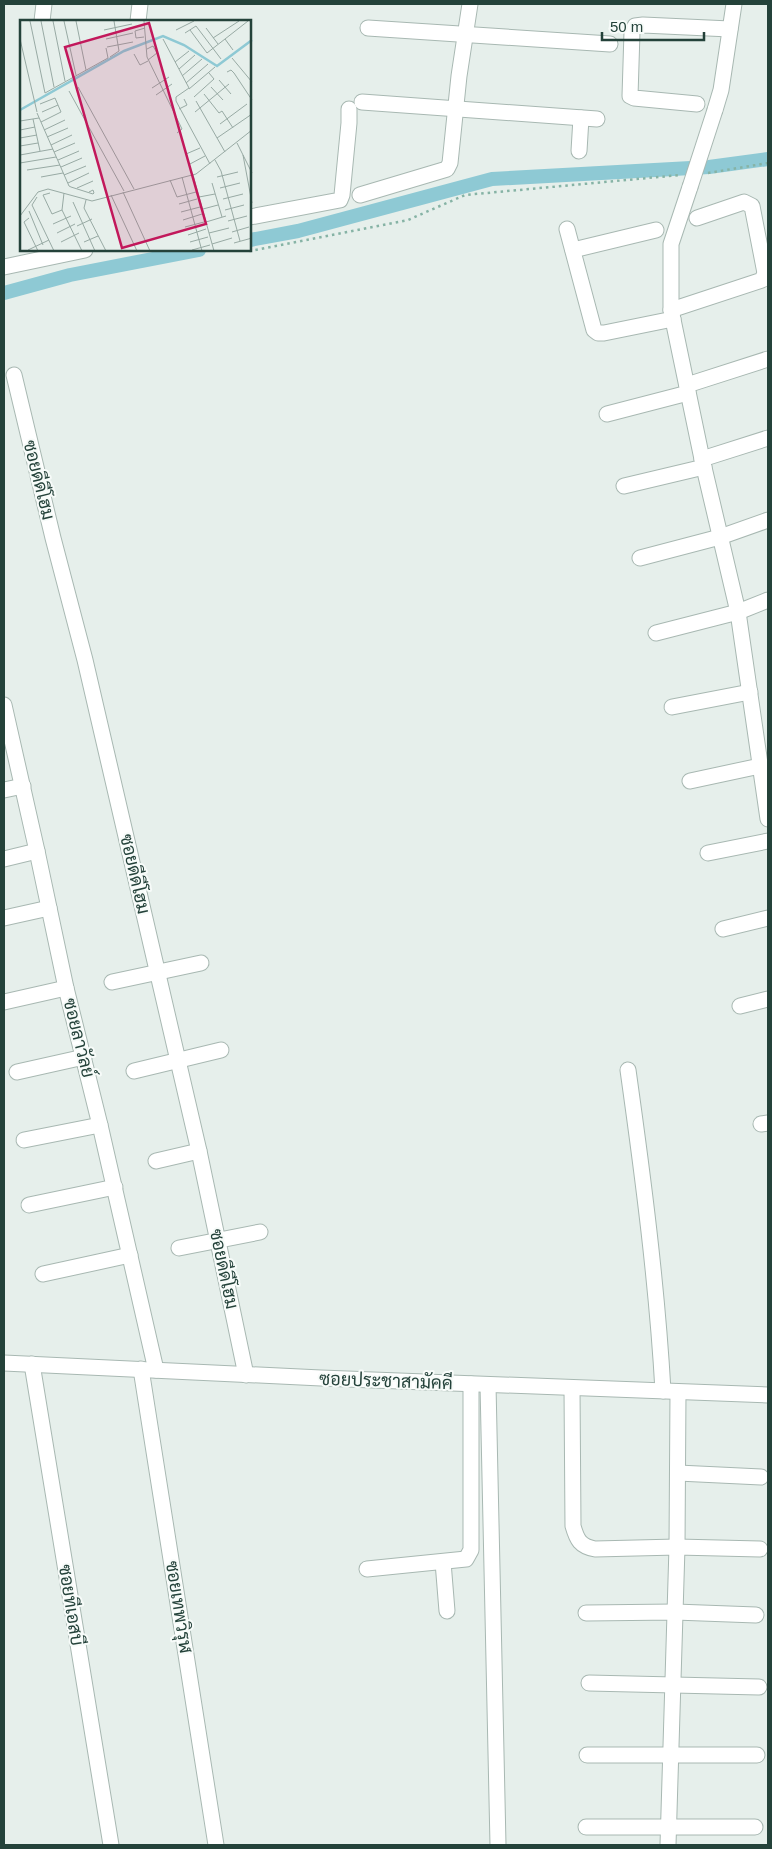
<svg xmlns="http://www.w3.org/2000/svg" width="772" height="1849" viewBox="0 0 772 1849" font-family="Helvetica,Sarabun,sans-serif">
<style>
.lines{fill:none;stroke-linecap:round;stroke-linejoin:round}
.canal{stroke:#8ec9d4;stroke-width:14}
.minor-casing{stroke:#a8b8b2;stroke-width:17}
.path{stroke:#86b3a5;stroke-width:2.5;stroke-dasharray:2.5 4;stroke-linecap:butt}
.minor{stroke:#fff;stroke-width:15}
.minor-bridge-casing{stroke:#a8b8b2;stroke-width:17;stroke-linecap:butt}
.minor-bridge{stroke:#fff;stroke-width:15}
.labels{text-anchor:middle;dominant-baseline:central;stroke-width:4;stroke-linejoin:round;paint-order:stroke}
.street-label{font-size:18px;fill:#24423a;stroke:#f7fbf9}
.inset-river{fill:none;stroke:#8ec9d4;stroke-width:2.5}
.inset-road{fill:none;stroke:#98aaa4;stroke-width:1}
.view{fill:#c2185b;fill-opacity:0.15;stroke:#c2185b;stroke-width:2.5}
.inset-edge{fill:none;stroke:#24423a;stroke-width:2.5}
</style>
<rect width="100%" height="100%" fill="#e6efeb"/>
<g class="lines">
<!-- canal -->
<g class="canal">
<path d="M250 240 298 231 492 179 709 167 768 159"/>
<path d="M4 293 70 275 199 250"/>
</g>
<defs>
<g id="minor">
<path d="M42 21 44 4"/>
<path d="M138 21 140 4"/>
<path d="M368 28 610 44"/>
<path d="M362 102 597 119"/>
<path d="M697 104 634 98 630 96 632 32 635 26 643 25 730 29"/>
<path d="M715 110 721 90 734 4"/>
<path d="M579 151 581 118"/>
<path d="M690 187 671 244V310L702 459 738 612 768 819"/>
<path d="M360 195 447 169 450 163 459 76 470 4"/>
<path d="M250 217 340 200 342 195 349 123V109"/>
<path d="M567 229 594 330 598 333H604L673 319"/>
<path d="M573 250 656 230"/>
<path d="M4 267 85 250"/>
<path d="M671 310 762 280 765 273 752 206 744 202 697 218"/>
<path d="M14 375 53 538 85 660 199 1151 246 1375"/>
<path d="M687 385 768 359"/>
<path d="M607 414 688 393"/>
<path d="M702 459 768 438"/>
<path d="M624 486 704 467"/>
<path d="M640 558 720 537 768 520"/>
<path d="M656 633 738 612 768 600"/>
<path d="M4 705 37 851 66 988 100 1125 156 1370"/>
<path d="M672 707 750 692"/>
<path d="M690 781 760 766"/>
<path d="M4 790 23 786"/>
<path d="M708 853 768 841"/>
<path d="M4 859 37 851"/>
<path d="M4 918 49 908"/>
<path d="M723 929 768 918"/>
<path d="M112 982 201 963"/>
<path d="M4 1002 66 988"/>
<path d="M740 1006 768 999"/>
<path d="M628 1070C643 1177 657 1284 663 1391"/>
<path d="M134 1071 221 1050"/>
<path d="M17 1072 84 1057"/>
<path d="M761 1124 768 1123"/>
<path d="M24 1140 100 1125"/>
<path d="M156 1161 199 1151"/>
<path d="M29 1205 115 1187"/>
<path d="M179 1248 260 1232"/>
<path d="M43 1274 130 1255"/>
<path d="M4 1363 321 1378 768 1395"/>
<path d="M32 1364 111 1845"/>
<path d="M141 1369 216 1845"/>
<path d="M488 1385 498 1845"/>
<path d="M572 1388 573 1526C577 1540 580 1546 595 1549L677 1547 760 1549"/>
<path d="M678 1473 761 1477"/>
<path d="M443 1562 447 1611"/>
<path d="M367 1569 466 1559 471 1550V1384"/>
<path d="M586 1613 675 1612 756 1615"/>
<path d="M589 1683 759 1687"/>
<path d="M587 1755H757"/>
<path d="M586 1827H755"/>
<path d="M668 1845 677 1547 678 1392"/>
</g>
</defs>
<!-- minor casing -->
<use href="#minor" class="minor-casing"/>
<!-- path -->
<g class="path">
<path d="M708 173 768 163"/>
<path d="M250 250V251L408 220 465 195 680 175"/>
</g>
<!-- minor -->
<use href="#minor" class="minor"/>
<defs>
<path id="minor-bridge" d="M690 187 715 110"/>
</defs>
<!-- minor-bridge casing -->
<use href="#minor-bridge" class="minor-bridge-casing"/>
<!-- minor-bridge -->
<use href="#minor-bridge" class="minor-bridge"/>
</g>
<g class="labels">
<!-- street labels -->
<g class="street-label">
<text transform="translate(39 480) rotate(76)">ซอยดีดีโฮม</text>
<text transform="translate(135 874) rotate(77)">ซอยดีดีโฮม</text>
<text transform="translate(79 1038) rotate(76)">ซอยลาวัลย์</text>
<text transform="translate(224 1269) rotate(78)">ซอยดีดีโฮม</text>
<text transform="translate(386 1381) rotate(2)">ซอยประชาสามัคคี</text>
<text transform="translate(71 1605) rotate(81)">ซอยทีเอสบี</text>
<text transform="translate(179 1607) rotate(81)">ซอยเทพวิรุฬ</text>
</g>
</g>
<!-- overview -->
<g transform="translate(20 20)">
<rect width="231" height="231" fill="#e6efeb"/>
<path class="inset-river" d="M0 90 104 31 143 16 164 25 197 46 232 20"/>
<path class="inset-road" d="M10 1 25 73 88 38 86 28M21 1 34 67M33 1 45 61M44 1 56 55M56 1 66 50M124 1 127 37 162 109 157 113M186 8 198 24M84 10 112 4M156 10 174 1M170 10 187 33 205 19 213 30M165 13 176 6 201 39M124 17 116 18 115 11 125 8M193 18 219 1M0 19 17 92M86 19 113 13M143 19 169 68 156 77V81L190 144M205 19 228 1M87 27 113 22M127 29 133 26 137 33 128 40M114 34 120 45 128 41M90 37 99 31 94 1M212 38 232 62M155 42 169 31M159 49 175 35M207 52 211 50 214 53 232 80M162 56 182 39M199 60 211 74M166 63 188 44M58 67 114 169M191 67 203 80M132 68 149 57M169 69 195 47M49 71 104 171M184 74 199 93 202 91 213 108M136 75 152 64M174 77 194 59 189 53M176 81 205 132M20 84 35 78 41 92 21 102M159 89 167 85 164 79M22 92 38 85M175 92 209 64M17 93 49 166 51 167 73 174 74 173 73 170 69 172M13 99 20 131M0 101 19 98M200 104 227 84M0 110 15 107M24 110 45 100M27 117 48 108M0 118 17 115M197 118 232 94M217 123 223 135 232 183M31 125 52 115M0 126 18 123M34 132 55 123M166 134 180 128M0 135 33 129M223 135 232 153M38 140 59 131M195 140 201 151 220 221M0 143 36 137M170 144 185 136M41 147 62 138M7 150 40 145M44 155 66 146M173 155 194 231M21 157 43 153M162 157 182 231M197 157 218 152M150 160 157 177 176 172M48 163 69 153M192 163 202 197M57 168 73 161M200 168 220 163M103 172 130 231M30 173 23 175 32 194 42 190M44 173 42 190 62 231M91 175 117 231M17 177 12 185 34 231M179 177 195 174M203 179 223 174M66 180 64 188 86 231M53 182 75 231M159 184 177 179M183 189 198 185M205 190 224 185M9 191 23 225M161 192 180 187M0 196 18 172 28 169 72 181 176 154 232 110M9 198 4 202 18 231M163 200 182 194M208 201 227 196M186 202 206 196M33 204 51 196M57 206 72 199M165 207 184 202M212 212 229 207M37 213 55 204M189 213 209 208M168 215 186 209M41 222 59 213M64 222 78 216M170 222 188 217M214 223 232 218M192 224 212 218M8 230 29 220M172 230 190 225"/>
<path class="view" d="M129 3 186 204 102 228 45 27Z"/>
<rect width="231" height="231" class="inset-edge"/>
</g>
<!-- border -->
<rect width="772" height="1849" fill="none" stroke="#24423a" stroke-width="10"/>
<!-- scale -->
<path d="M602 32v8h102v-8" fill="none" stroke="#24423a" stroke-width="2.5"/>
<text x="610" y="32" font-size="15" fill="#24423a" stroke="#f7fbf9" stroke-width="4" paint-order="stroke">50 m</text>
</svg>
